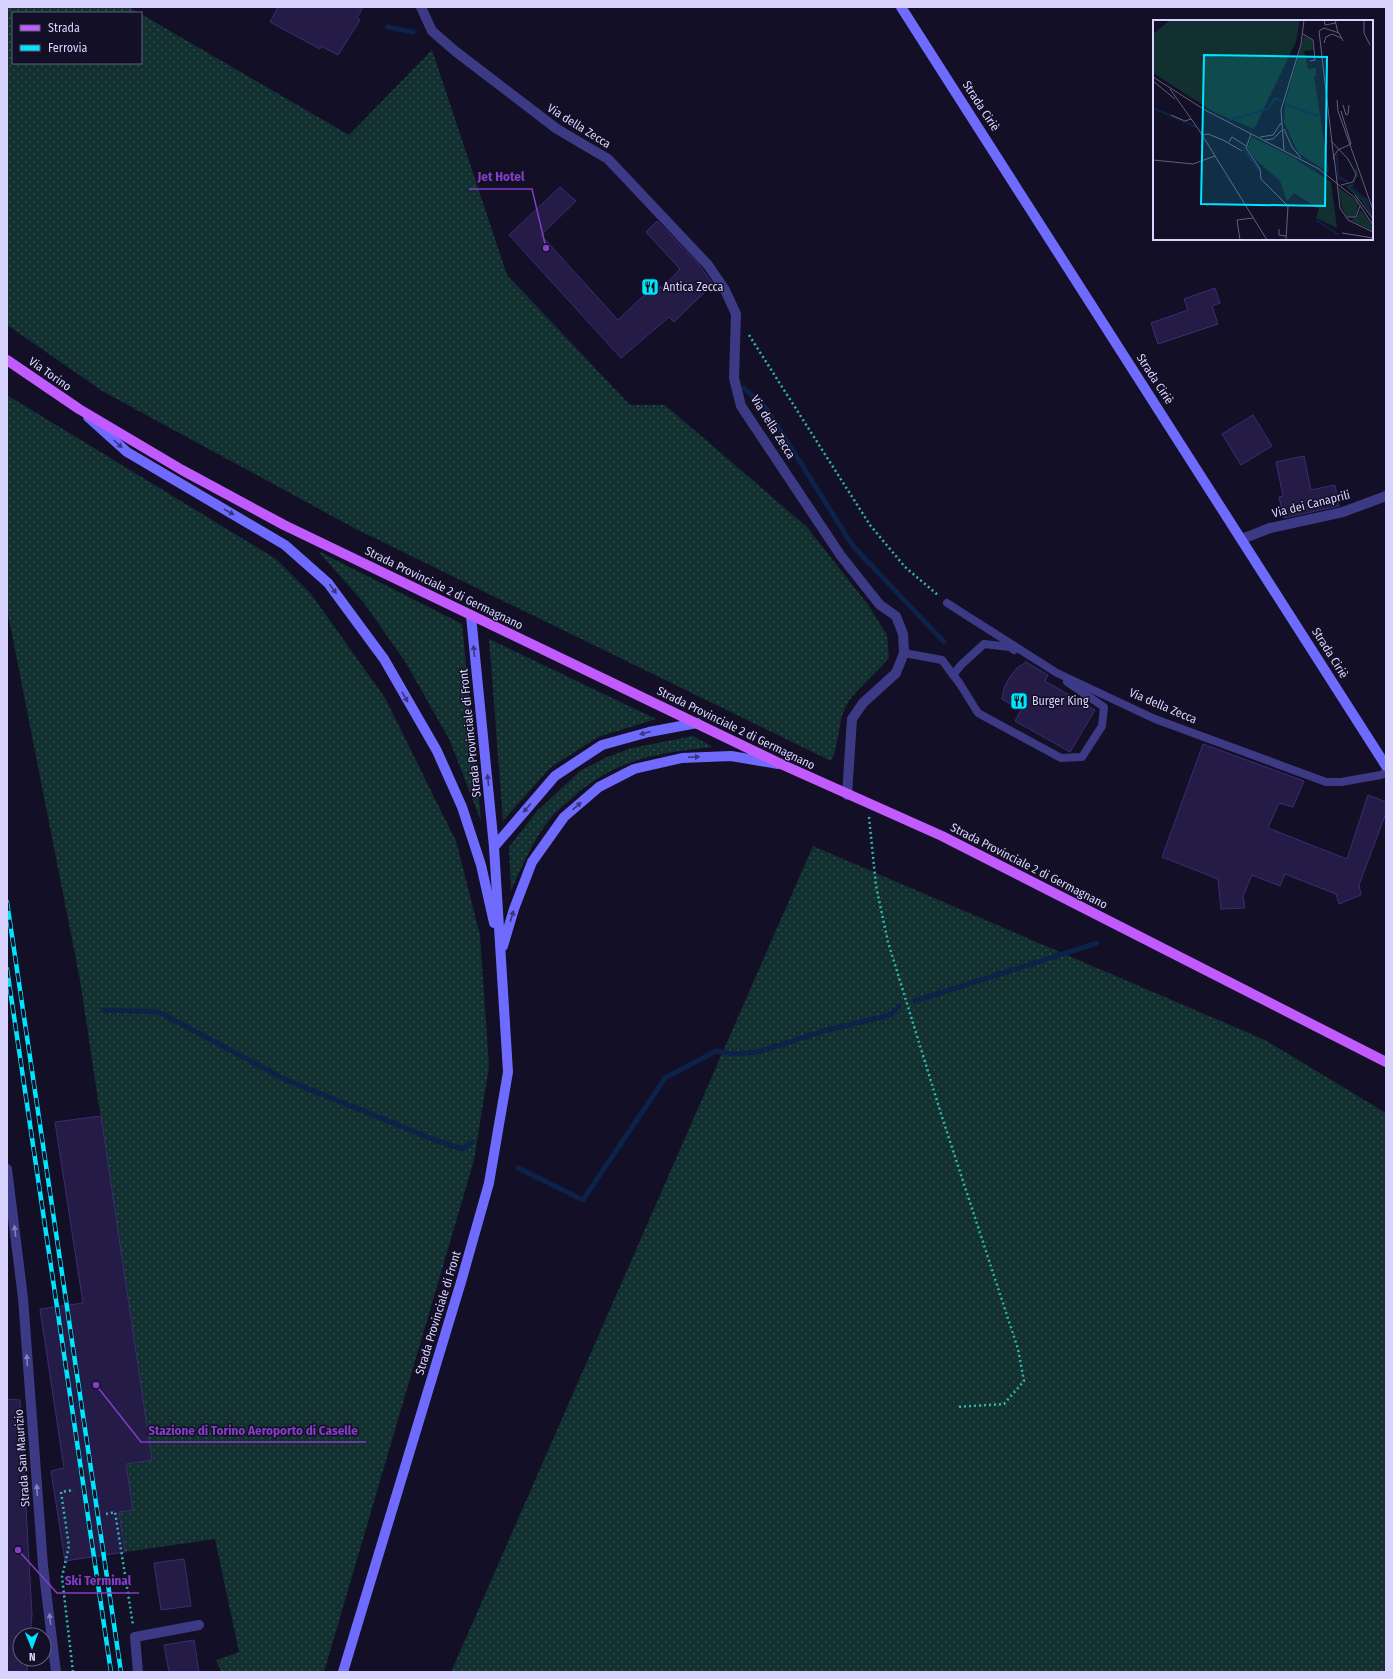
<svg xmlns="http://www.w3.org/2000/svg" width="1393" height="1679" viewBox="0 0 1393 1679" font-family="'Fira Sans Condensed',sans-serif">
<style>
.grass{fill:url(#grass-dots)}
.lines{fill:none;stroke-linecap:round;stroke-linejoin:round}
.stream{stroke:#0c2248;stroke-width:5}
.building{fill:#241b47;stroke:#3b2d73}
.path{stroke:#2fb8b0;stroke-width:2.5;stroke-dasharray:2 3;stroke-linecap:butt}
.lane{stroke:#3d3a85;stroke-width:8}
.street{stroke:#3d3a85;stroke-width:10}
.secondary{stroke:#6f6bff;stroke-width:10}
.primary{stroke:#c25bff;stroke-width:10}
.rail-casing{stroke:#00e5ff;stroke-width:4.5}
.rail{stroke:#130f26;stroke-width:3;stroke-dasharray:9;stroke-linecap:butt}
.oneway{fill:#38347d}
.oneway2{fill:#837fbc}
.labels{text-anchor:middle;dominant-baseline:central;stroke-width:3;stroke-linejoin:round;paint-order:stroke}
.street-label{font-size:12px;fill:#d9d4ff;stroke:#130f26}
.poi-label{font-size:12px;fill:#d9d4ff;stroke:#130f26;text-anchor:start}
.inset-river{fill:none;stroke:#0c2248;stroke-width:2}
.inset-road{fill:none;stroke:#625e7d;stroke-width:1}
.view{fill:#00e5ff;fill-opacity:0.15;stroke:#00e5ff;stroke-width:2}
.inset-edge{fill:none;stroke:#d9d4ff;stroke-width:2}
.leader{fill:none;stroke:#843dc5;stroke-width:1.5}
.callout-dot{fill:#843dc5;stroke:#130f26;stroke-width:1.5}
.callout-label{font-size:13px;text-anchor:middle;font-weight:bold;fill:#843dc5;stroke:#130f26;stroke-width:3;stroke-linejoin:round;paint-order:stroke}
</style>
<defs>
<pattern id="grass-dots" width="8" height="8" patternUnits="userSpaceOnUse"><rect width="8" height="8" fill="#12302f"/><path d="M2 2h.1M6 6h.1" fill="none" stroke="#344d4e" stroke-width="1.8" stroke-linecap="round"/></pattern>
</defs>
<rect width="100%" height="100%" fill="#130f26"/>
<!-- grass -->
<g class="grass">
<path d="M7 7H129L139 13H13V63H141V14L349 135 432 50 507 275 630 405H665L807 527 869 606 887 635 889 658C879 670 854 692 847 704 837 722 840 744 831 761L356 529 104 392 7 325Z"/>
<path d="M7 395 276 559 311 594 385 698 456 841 480 935 489 1067 474 1160 324 1672H221L216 1660 239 1652 215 1539 125 1552 119 1512 126 1464 152 1460 80 980 7 609Z"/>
<path d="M318 551 462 624 481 821 450 741 406 663 364 603Z"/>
<path d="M489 639 656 719 598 737 550 768 503 821Z"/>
<path d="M693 736 713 747C655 753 611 760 568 802 562 807 555 812 550 819 533 840 522 866 511 891L509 847 537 811 580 771 607 757 632 748Z"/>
<path d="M813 846 1265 1040 1386 1113V1672H451Z"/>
</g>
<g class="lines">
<!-- stream -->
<g class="stream">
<path d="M388 27 413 32"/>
<path d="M744 388 766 408 853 546 944 642"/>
<path d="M915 1001 1097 943"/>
<path d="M103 1010 159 1012 284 1079 440 1142 462 1149 472 1143"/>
<path d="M518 1168 583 1200 665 1078 716 1051 733 1054 758 1052 827 1030 890 1015 899 1006"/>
</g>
</g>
<!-- building -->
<g class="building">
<path d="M278 7H363L357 18 360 20 338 55 321 46 320 49 270 22Z"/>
<path d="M560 187 576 201 541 235 618 320 656 284 662 288 680 269 646 232 657 221 697 262 713 284 674 322 669 317 621 358 509 235Z"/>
<path d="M1215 288 1220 303 1212 306 1218 324 1158 344 1151 323 1188 310 1184 299Z"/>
<path d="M1253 415 1272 446 1241 465 1222 434Z"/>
<path d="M1304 456 1311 490 1335 485 1339 506 1284 518 1279 497 1283 496 1276 462Z"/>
<path d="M1026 662 1048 675 1045 681 1095 710 1070 752 1015 721 1021 710 1002 699 1004 688 1009 678 1017 668Z"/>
<path d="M1203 744 1304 781 1293 807 1279 803 1268 828 1347 859 1368 795 1386 802V813L1359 885 1361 895 1339 904 1336 894 1285 874 1280 886 1252 875 1243 896 1245 908 1221 909 1218 879 1162 857Z"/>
<path d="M101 1116 152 1460 126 1464 133 1510 119 1512 125 1552 65 1561 51 1471 64 1468 40 1309 83 1303 55 1122Z"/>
<path d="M7 1399 20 1400 32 1615 30 1635H20V1659H28L27 1672H7Z"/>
<path d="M184 1559 191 1606 161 1610 154 1563Z"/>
<path d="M194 1640 199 1672H169L164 1645Z"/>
</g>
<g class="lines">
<!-- path -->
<g class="path">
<path d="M749 335 870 525 905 567 939 596"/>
<path d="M869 817 876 886 888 942 942 1117 1018 1349 1024 1381 1004 1404 956 1407"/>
<path d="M106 1514 115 1512 133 1625"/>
<path d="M73 1672 62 1577 69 1546 61 1492 74 1490"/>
</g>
<!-- lane -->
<g class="lane">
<path d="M947 603 1057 673 1155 719 1326 782H1341L1381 775 1386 772"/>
<path d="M904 653 942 660 960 684 978 713 1061 758 1082 757 1102 726 1104 707 1067 682"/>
<path d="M953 675 961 665 984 644 1010 647 1014 650"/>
</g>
<!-- street -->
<g class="street">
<path d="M421 7 432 31 455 51 557 129 608 159 708 265 725 290 736 314 734 378 741 406 841 556 880 605 896 616 903 634 904 653 896 673 863 703 852 719 847 795"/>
<path d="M1242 539 1270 528 1343 512 1386 496"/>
<path d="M7 1169 23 1298 43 1566 56 1672"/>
<path d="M138 1672 135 1637 199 1625"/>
</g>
<!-- secondary -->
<g class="secondary">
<path d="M901 7 1386 766"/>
<path d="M88 417 127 452 285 545 328 583 384 659 437 751 462 807 481 865 494 923"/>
<path d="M494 847 555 776 602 745 649 732 697 723"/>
<path d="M503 946 514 909 532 862 564 817 599 787 634 769 682 758 731 756 778 764"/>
<path d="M343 1672 461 1282 489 1183 508 1072 494 847 471 616"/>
</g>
<!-- primary -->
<path class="primary" d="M7 360 79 409 182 470 284 525 783 765 942 836 1386 1062"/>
<defs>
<g id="rail">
<path d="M7 902 121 1672"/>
<path d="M7 969 111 1672"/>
</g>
</defs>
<!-- rail casing -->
<use href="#rail" class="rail-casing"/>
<!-- rail -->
<use href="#rail" class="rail"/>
</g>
<!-- one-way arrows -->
<defs><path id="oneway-solid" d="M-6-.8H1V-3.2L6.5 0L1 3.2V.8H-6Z"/></defs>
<g class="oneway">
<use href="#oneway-solid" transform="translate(118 444) rotate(42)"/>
<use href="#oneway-solid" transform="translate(229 512) rotate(30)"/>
<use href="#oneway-solid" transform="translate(333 589) rotate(54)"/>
<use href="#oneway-solid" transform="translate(474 651) rotate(-96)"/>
<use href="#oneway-solid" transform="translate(405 697) rotate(60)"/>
<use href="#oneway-solid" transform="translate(645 733) rotate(165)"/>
<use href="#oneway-solid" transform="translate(694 757) rotate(-2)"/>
<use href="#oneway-solid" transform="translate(488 780) rotate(-96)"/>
<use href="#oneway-solid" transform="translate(577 806) rotate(-41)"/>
<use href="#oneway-solid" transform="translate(527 808) rotate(131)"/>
<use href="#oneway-solid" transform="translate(512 916) rotate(-73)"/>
</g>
<g class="oneway2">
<use href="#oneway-solid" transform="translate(15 1231) rotate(-97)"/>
<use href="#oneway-solid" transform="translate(27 1360) rotate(-94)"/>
<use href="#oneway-solid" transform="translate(37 1490) rotate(-94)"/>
<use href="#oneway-solid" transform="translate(50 1619) rotate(-97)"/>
</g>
<!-- icons -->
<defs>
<symbol id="restaurant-square" viewBox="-11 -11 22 22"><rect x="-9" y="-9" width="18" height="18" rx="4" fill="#00e5ff" stroke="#130f26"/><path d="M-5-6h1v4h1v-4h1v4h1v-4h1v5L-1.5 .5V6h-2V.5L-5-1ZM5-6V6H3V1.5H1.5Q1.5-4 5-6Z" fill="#111"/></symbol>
</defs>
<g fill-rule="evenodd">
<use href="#restaurant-square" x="640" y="277" width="20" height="20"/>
<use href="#restaurant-square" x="1009" y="691" width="20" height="20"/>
</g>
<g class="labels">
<!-- street labels -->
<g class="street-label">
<text transform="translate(981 106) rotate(57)">Strada Ciriè</text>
<text transform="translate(579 126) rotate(32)">Via della Zecca</text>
<text transform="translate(50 374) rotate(35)">Via Torino</text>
<text transform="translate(1155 379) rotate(57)">Strada Ciriè</text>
<text transform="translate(773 427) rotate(58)">Via della Zecca</text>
<text transform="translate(1311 504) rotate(-14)">Via dei Canaprili</text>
<text transform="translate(444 588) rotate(26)">Strada Provinciale 2 di Germagnano</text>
<text transform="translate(1330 653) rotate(58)">Strada Ciriè</text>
<text transform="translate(1163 706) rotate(23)">Via della Zecca</text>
<text transform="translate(736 728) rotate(26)">Strada Provinciale 2 di Germagnano</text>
<text transform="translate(470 733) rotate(-96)">Strada Provinciale di Front</text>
<text transform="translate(1029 866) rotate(27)">Strada Provinciale 2 di Germagnano</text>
<text transform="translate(438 1313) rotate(-73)">Strada Provinciale di Front</text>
<text transform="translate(22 1458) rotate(-94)">Strada San Maurizio</text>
</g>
<!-- poi labels -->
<g class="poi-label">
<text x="663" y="287">Antica Zecca</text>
<text x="1032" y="701">Burger King</text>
</g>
</g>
<!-- overview -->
<g transform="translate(1153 20)">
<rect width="220" height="220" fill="#130f26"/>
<path d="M17 0H147L143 22 101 109 61 92 0 53V14ZM151 16 159 20 160 30 151 31 152 36 155 38 153 39 155 49 163 48V56H161L176 153 145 133 131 102 132 82ZM99 117 141 138 178 162 184 208 163 198 166 189 141 173 134 181 127 161 101 138 94 128ZM196 138 204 150 205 156 199 167 215 180 220 198 209 181 192 166 200 164 203 158 202 148ZM185 167 205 182 204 194 201 197 193 196 189 188ZM208 190 219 205 220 211 198 200 204 197Z" fill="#12302f"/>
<path class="inset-river" d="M132 84 164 96M0 88 43 107M94 95 115 89 122 78 128 81M76 100 92 96M89 127 106 150M184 134 185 157 195 162M198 167 213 181 217 189M163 200 186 215"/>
<path class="inset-road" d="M171 0 172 5 183 3M182 0 185 13M211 0V13L217 25M150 14 160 20 162 40 157 41M171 23 173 17 179 14 188 18M0 57 52 90 166 149 202 178 220 205M0 61 22 79M17 69 46 110 114 220M184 80 185 91 220 190M190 85 193 95 195 94 196 85M188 91 198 124 185 130 181 136 187 188 195 200 220 212M18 95 32 101 38 99M131 109 139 127 148 138M98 114 93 128 107 149 108 159 135 186 133 220M50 115 55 114 70 120 89 131M107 117 120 115 128 103M112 120 120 119 129 110M178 121 195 139 203 154 200 162 188 165M76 122 79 117 93 126M131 130 128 90 148 24 151 0M0 140 40 144 62 136M181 140 166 11 171 8 186 13 190 21M202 175 220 199M194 197H203L207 186M126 209V215L133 216M189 213 220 218M87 220 84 200 100 198"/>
<path class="view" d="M51 35 174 37 172 186 48 184Z"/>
<rect width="220" height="220" class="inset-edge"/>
</g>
<!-- callouts -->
<path class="leader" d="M546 248L532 189H469M96 1385L141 1442H366M18 1550L57 1593H139"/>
<g class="callout-dot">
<circle cx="546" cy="248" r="4"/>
<circle cx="96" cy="1385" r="4"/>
<circle cx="18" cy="1550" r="4"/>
</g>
<g class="callout-label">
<text x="501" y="181">Jet Hotel</text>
<text x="253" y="1435">Stazione di Torino Aeroporto di Caselle</text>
<text x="98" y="1585">Ski Terminal</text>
</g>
<!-- border -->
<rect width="1393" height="1679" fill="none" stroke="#d9d4ff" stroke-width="16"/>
<!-- legend -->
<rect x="12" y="12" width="130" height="52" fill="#130f26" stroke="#625e7d"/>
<rect x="20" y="25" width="20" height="6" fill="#c25bff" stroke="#625e7d"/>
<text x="48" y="32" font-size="12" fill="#d9d4ff">Strada</text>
<rect x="20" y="45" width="20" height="6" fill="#00e5ff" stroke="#625e7d"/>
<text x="48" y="52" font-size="12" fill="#d9d4ff">Ferrovia</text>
<!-- north arrow -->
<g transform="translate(32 1647) rotate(179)"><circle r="19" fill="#130f26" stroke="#625e7d"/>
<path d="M0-3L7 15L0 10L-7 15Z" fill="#00e5ff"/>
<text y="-6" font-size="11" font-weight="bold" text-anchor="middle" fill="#d9d4ff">N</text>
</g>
</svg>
